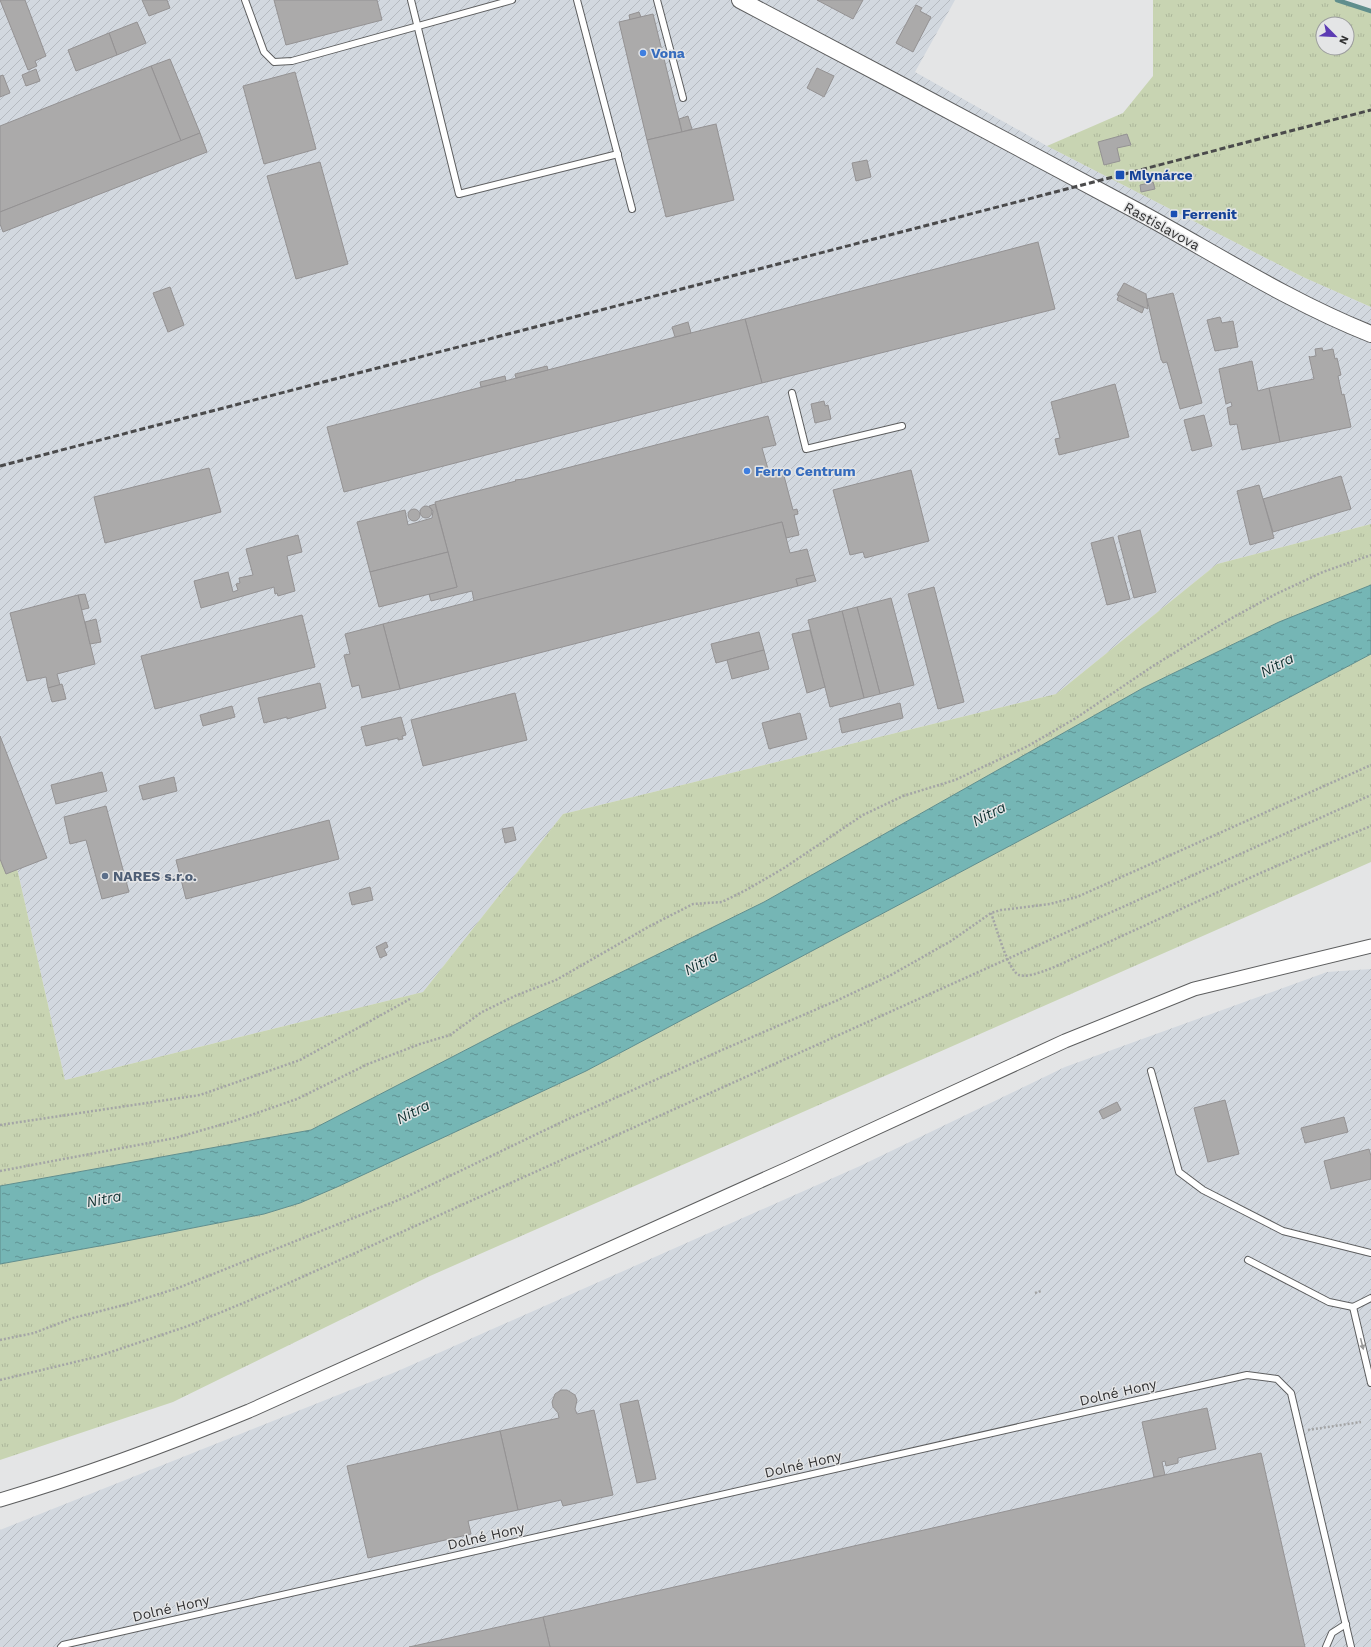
<svg xmlns="http://www.w3.org/2000/svg" width="1371" height="1647" viewBox="0 0 1371 1647" font-family="'Work Sans',sans-serif">
<style>
.industrial{fill:url(#industrial-furrows)}
.grass{fill:url(#grass-tufts);fill-rule:evenodd}
.water{fill:url(#water-ripples);stroke:#608e8d}
.lines{fill:none;stroke-linecap:round;stroke-linejoin:round}
.stream{stroke:#608e8d;stroke-width:4.5}
.building{fill:#abaaaa;stroke:#949293}
.service-casing{stroke:#5d5e5f;stroke-width:8}
.minor-casing{stroke:#5d5e5f;stroke-width:15}
.tertiary-casing{stroke:#5d5e5f;stroke-width:18}
.path{stroke:#a4a5a6;stroke-width:2.5;stroke-dasharray:2 2;stroke-linecap:butt}
.service{stroke:#fff;stroke-width:6}
.minor{stroke:#fff;stroke-width:13}
.tertiary{stroke:#fff;stroke-width:16}
.rail{stroke:#4a4a4b;stroke-width:3;stroke-dasharray:6 3;stroke-linecap:butt}
.oneway{fill:#989898}
.shop-dot{fill:#3f7fe0;stroke:#e4e5e6;stroke-width:1.5}
.transit-dot{fill:#1a4fb4;stroke:#e4e5e6;stroke-width:1.5}
.service-dot{fill:#5c6f8a;stroke:#e4e5e6;stroke-width:1.5}
.labels{text-anchor:middle;dominant-baseline:central;stroke-width:3;stroke-linejoin:round;paint-order:stroke}
.shop-label{font-size:14px;font-weight:bold;fill:#366cbe;stroke:#e4e5e6;text-anchor:start}
.transit-label{font-size:14px;font-weight:bold;fill:#164399;stroke:#e4e5e6;text-anchor:start}
.street-label{font-size:14px;fill:#303031;stroke:#e4e5e6}
.service-label{font-size:14px;font-weight:bold;fill:#4e5e75;stroke:#e4e5e6;text-anchor:start}
.water-label{font-size:15px;font-style:italic;fill:#103131;stroke:#e4e5e6}
</style>
<defs>
<pattern id="industrial-furrows" width="10" height="10" patternUnits="userSpaceOnUse"><rect width="10" height="10" fill="#d2d8df"/><path d="M-1 1l2-2M0 10L10 0M9 11l2-2" fill="none" stroke="#b5bac0"/></pattern>
<pattern id="grass-tufts" width="24" height="20" patternUnits="userSpaceOnUse"><rect width="24" height="20" fill="#c8d4b2"/><path d="M3 7l-1-3M5 7V3M7 7l1-3M15 17l-1-3M17 17v-4M19 17l1-3" fill="none" stroke="#acb69a"/></pattern>
<pattern id="water-ripples" width="26" height="14" patternUnits="userSpaceOnUse"><rect width="26" height="14" fill="#75b6b5"/><path d="M2 4q2-2 4 0t4 0M15 11q2-2 4 0t4 0" fill="none" stroke="#609494"/></pattern>
</defs>
<rect width="100%" height="100%" fill="#e4e5e6"/>
<!-- industrial -->
<g class="industrial">
<path d="M0 0H955L915 72 1047 146 1303 277 1371 307V524L1217 564 1056 694 563 814 423 992 65 1080 0 793Z"/>
<path d="M1371 969V1647H0V1530L398 1371 860 1166 1065 1067 1327 972Z"/>
</g>
<!-- grass -->
<g class="grass">
<path d="M1153 0H1336L1371 10V307L1303 277 1047 146 1123 113 1153 76ZM1323 24H1347V48H1323Z"/>
<path d="M1371 524V585L1279 622 1143 688 764 902 510 1027 311 1130 0 1186V793L65 1080 423 992 563 814 1056 694 1217 564Z"/>
<path d="M1371 654V862L430 1276 173 1402 0 1460V1264L116 1243 264 1214 300 1203 337 1187 586 1071Z"/>
</g>
<!-- water -->
<path class="water" d="M1371 585V654L586 1071 337 1187 300 1203 264 1214 116 1243 0 1264V1186L311 1130 510 1027 764 902 1143 688 1279 622Z"/>
<g class="lines">
<!-- stream -->
<path class="stream" d="M1337 0 1371 11"/>
</g>
<!-- building -->
<g class="building">
<path d="M0 0H25L46 56 35 61 37 66 28 70Z"/>
<path d="M142 0H167L170 8 149 16Z"/>
<path d="M274 0H377L382 20 286 45Z"/>
<path d="M817 0H863L853 19Z"/>
<path d="M916 5 922 8 920 11 931 17 913 52 896 43Z"/>
<path d="M639 12 641 17 630 20 629 15Z"/>
<path d="M653 14 682 132 647 140 619 22Z"/>
<path d="M137 22 146 43 117 55 109 33Z"/>
<path d="M109 33 117 55 76 71 68 50Z"/>
<path d="M170 59 200 133 181 141 151 66Z"/>
<path d="M151 66 181 141 0 212V126Z"/>
<path d="M817 68 834 76 824 97 807 88Z"/>
<path d="M36 69 40 81 26 86 22 75Z"/>
<path d="M295 72 316 149 264 164 243 86Z"/>
<path d="M3 75 10 93 0 97V76Z"/>
<path d="M688 116 692 129 682 132 679 119Z"/>
<path d="M716 124 734 200 666 217 647 140Z"/>
<path d="M200 133 207 152 3 232 0 224V212Z"/>
<path d="M1127 134 1131 145 1117 148 1120 161 1104 165 1098 142Z"/>
<path d="M867 160 871 177 856 181 852 163Z"/>
<path d="M320 162 348 264 296 279 267 176Z"/>
<path d="M1153 182 1155 189 1141 192 1140 185Z"/>
<path d="M1038 242 1055 309 762 383 745 319Z"/>
<path d="M1124 283 1146 294 1148 309 1117 295Z"/>
<path d="M170 287 184 325 168 332 153 293Z"/>
<path d="M1173 293 1202 403 1180 409 1167 362 1163 363 1161 359 1147 299Z"/>
<path d="M1119 295 1144 308 1142 313 1117 300Z"/>
<path d="M1220 317 1222 323 1233 321 1238 347 1215 351 1207 320Z"/>
<path d="M745 319 762 383 344 492 327 427Z"/>
<path d="M688 322 691 333 675 337 672 327Z"/>
<path d="M1322 348 1323 351 1333 349 1335 359 1337 358 1341 375 1338 376 1342 395 1344 394 1351 427 1280 442 1269 388 1314 379 1309 356 1310 357 1316 356 1315 349Z"/>
<path d="M1252 361 1258 391 1269 388 1280 442 1242 450 1237 424 1230 425 1227 408 1232 406 1231 402 1226 404 1219 369Z"/>
<path d="M547 366 548 370 516 378 515 374Z"/>
<path d="M505 376 506 381 481 387 480 382Z"/>
<path d="M1115 384 1129 437 1059 455 1055 439 1060 438 1051 402Z"/>
<path d="M824 401 825 406 828 405 831 419 815 423 811 404Z"/>
<path d="M1204 415 1212 446 1192 451 1184 420Z"/>
<path d="M768 416 776 445 762 448 770 476 783 472 793 510 797 509 798 514 794 515 799 535 786 538 782 522 474 601 472 591 431 601 429 594 457 587 435 502 516 481 515 480 524 479Z"/>
<path d="M209 468 221 512 105 543 94 497Z"/>
<path d="M911 470 929 541 865 558 863 552 850 555 833 490Z"/>
<path d="M1341 476 1351 509 1273 532 1263 499Z"/>
<path d="M1259 485 1274 538 1250 545 1237 491Z"/>
<path d="M435 504 448 552 370 572 357 522 405 510 408 525 432 518 433 511 429 506Z"/>
<circle cx="426" cy="512" r="6"/>
<circle cx="414" cy="515" r="6"/>
<path d="M782 522 790 553 807 549 814 575 796 579 798 586 400 689 383 624Z"/>
<path d="M1140 530 1156 592 1134 598 1118 536Z"/>
<path d="M298 535 302 552 287 556 295 591 278 596 277 593 275 594 274 587 201 608 194 581 228 572 233 592 238 590 236 584 240 583 239 578 253 575 246 549Z"/>
<path d="M1113 537 1130 599 1107 605 1091 543Z"/>
<path d="M448 552 457 587 379 607 370 572Z"/>
<path d="M814 575 816 581 798 586 796 579Z"/>
<path d="M934 587 964 702 938 709 908 594Z"/>
<path d="M85 594 89 608 81 610 78 595Z"/>
<path d="M78 595 95 664 57 674 60 685 48 688 46 677 27 681 10 613Z"/>
<path d="M891 598 914 685 880 694 857 607Z"/>
<path d="M857 607 880 694 864 698 842 611Z"/>
<path d="M842 611 864 698 830 707 808 620Z"/>
<path d="M302 615 315 667 155 709 141 656Z"/>
<path d="M96 619 101 642 90 644 85 622Z"/>
<path d="M383 624 400 689 362 698 359 685 352 687 344 655 350 654 345 634Z"/>
<path d="M810 630 825 687 807 693 792 634Z"/>
<path d="M759 632 764 650 716 663 711 644Z"/>
<path d="M764 650 769 669 732 679 727 660Z"/>
<path d="M320 683 326 708 287 719V717L264 723 258 698Z"/>
<path d="M62 684 66 699 52 702 48 688Z"/>
<path d="M515 693 527 740 423 766 411 720Z"/>
<path d="M900 703 903 718 842 733 839 719Z"/>
<path d="M232 706 235 717 203 726 200 715Z"/>
<path d="M800 713 807 739 769 749 762 723Z"/>
<path d="M401 717 406 735 402 736 403 739 398 740V738L366 746 361 727Z"/>
<path d="M0 736 47 858 6 874 0 859Z"/>
<path d="M102 772 107 791 56 804 51 785Z"/>
<path d="M174 777 177 791 143 800 139 786Z"/>
<path d="M106 806 129 892 102 899 86 840 70 844 64 817Z"/>
<path d="M329 820 339 859 186 899 176 860Z"/>
<path d="M513 827 516 840 505 843 502 829Z"/>
<path d="M370 887 373 900 352 905 349 893Z"/>
<path d="M386 942 388 947 384 949 387 955 380 958 376 947Z"/>
<path d="M1225 1100 1239 1154 1208 1162 1194 1108Z"/>
<path d="M1117 1102 1121 1110 1103 1119 1099 1111Z"/>
<path d="M1344 1117 1348 1132 1305 1143 1301 1128Z"/>
<path d="M1369 1149 1371 1156V1179L1331 1189 1324 1161Z"/>
<path d="M561 1390H567L575 1395 577 1400 575 1409 577 1414 594 1410 613 1495 563 1506 561 1500 518 1510 500 1431 559 1418 558 1413 553 1407 552 1402 555 1394Z"/>
<path d="M638 1400 656 1479 637 1483 620 1404Z"/>
<path d="M1207 1408 1216 1449 1178 1458V1463L1166 1466 1165 1461 1162 1462 1165 1475 1154 1477 1142 1422Z"/>
<path d="M500 1431 518 1510 468 1521 471 1534 368 1558 347 1466Z"/>
<path d="M1261 1453 1305 1647H550L543 1617Z"/>
<path d="M543 1617 550 1647H409Z"/>
</g>
<g class="lines">
<defs>
<g id="service">
<path d="M245 0 264 52 274 62 292 61 512 0"/>
<path d="M411 0 459 194 618 154"/>
<path d="M577 0 632 209"/>
<path d="M657 0 683 98"/>
<path d="M792 393 806 449 902 426"/>
<path d="M1151 1071 1179 1172 1203 1190 1283 1231 1371 1253"/>
<path d="M1248 1260 1329 1302 1353 1307 1371 1298"/>
<path d="M1353 1307 1371 1383"/>
<path d="M61 1647 63 1645 1247 1375 1277 1379 1291 1393 1351 1647"/>
<path d="M1326 1647 1332 1633 1346 1624"/>
</g>
<path id="minor" d="M0 1500C85 1475 167 1445 249 1411L787 1169 1065 1041 1194 989 1371 946"/>
<path id="tertiary" d="M740 0C873 70 1007 141 1139 212 1216 254 1290 302 1371 334"/>
</defs>
<!-- service casing -->
<use href="#service" class="service-casing"/>
<!-- minor casing -->
<use href="#minor" class="minor-casing"/>
<!-- tertiary casing -->
<use href="#tertiary" class="tertiary-casing"/>
<!-- path -->
<g class="path">
<path d="M991 913C996 926 1008 971 1019 975 1032 980 1073 958 1087 952 1181 909 1275 865 1371 826"/>
<path d="M0 1125 200 1095 300 1060 410 999"/>
<path d="M0 1171 175 1138 234 1121 297 1099 368 1064 420 1044 450 1035 482 1012 517 995 556 980 650 926 693 904 722 902 748 889 784 868 863 815 903 796 955 780 1028 746 1076 718 1153 666 1230 619 1276 594 1323 572 1371 555"/>
<path d="M1035 1293 1041 1291"/>
<path d="M0 1340 34 1333 73 1318 124 1305 178 1288 406 1197 566 1120 722 1050 838 1000 891 975 951 941 991 913 1001 910 1050 904 1077 897 1371 765"/>
<path d="M0 1380 96 1357 188 1326 260 1296 1371 795"/>
<path d="M1308 1430 1361 1422"/>
</g>
<!-- service -->
<use href="#service" class="service"/>
<!-- minor -->
<use href="#minor" class="minor"/>
<!-- tertiary -->
<use href="#tertiary" class="tertiary"/>
<!-- rail -->
<path class="rail" d="M0 466 1371 110"/>
</g>
<!-- one-way arrows -->
<defs><path id="oneway-solid" d="M-6-.8H1V-3.2L6.5 0L1 3.2V.8H-6Z"/></defs>
<use class="oneway" href="#oneway-solid" transform="translate(1362 1344) rotate(76)"/>
<!-- markers -->
<g class="shop-dot">
<circle cx="643" cy="53" r="4"/>
<circle cx="747" cy="471" r="4"/>
</g>
<g class="transit-dot">
<rect x="1115" y="170" width="10" height="10" rx="2"/>
<rect x="1170" y="210" width="8" height="8" rx="2"/>
</g>
<circle class="service-dot" cx="105" cy="876" r="4"/>
<g class="labels">
<!-- shop labels -->
<g class="shop-label">
<text x="651" y="53">Vona</text>
<text x="755" y="471">Ferro Centrum</text>
</g>
<!-- transit labels -->
<g class="transit-label">
<text x="1129" y="175">Mlynárce</text>
<text x="1182" y="214">Ferrenit</text>
</g>
<!-- street labels -->
<g class="street-label">
<text transform="translate(1162 226) rotate(29)">Rastislavova</text>
<text transform="translate(1118 1392) rotate(-13)">Dolné Hony</text>
<text transform="translate(803 1464) rotate(-13)">Dolné Hony</text>
<text transform="translate(486 1536) rotate(-13)">Dolné Hony</text>
<text transform="translate(171 1608) rotate(-13)">Dolné Hony</text>
</g>
<!-- service labels -->
<g class="service-label">
<text x="113" y="876">NARES s.r.o.</text>
</g>
<!-- water labels -->
<g class="water-label">
<text transform="translate(1277 665) rotate(-27)">Nitra</text>
<text transform="translate(989 814) rotate(-27)">Nitra</text>
<text transform="translate(701 963) rotate(-27)">Nitra</text>
<text transform="translate(413 1112) rotate(-27)">Nitra</text>
<text transform="translate(104 1199) rotate(-11)">Nitra</text>
</g>
</g>
<!-- north arrow -->
<g transform="translate(1335 36) rotate(114)"><circle r="19" fill="#e4e5e6" stroke="#9c9d9e"/>
<path d="M0-3L7 15L0 10L-7 15Z" fill="#5c3bb3"/>
<text y="-6" font-size="11" font-weight="bold" text-anchor="middle" fill="#303031">N</text>
</g>
</svg>
